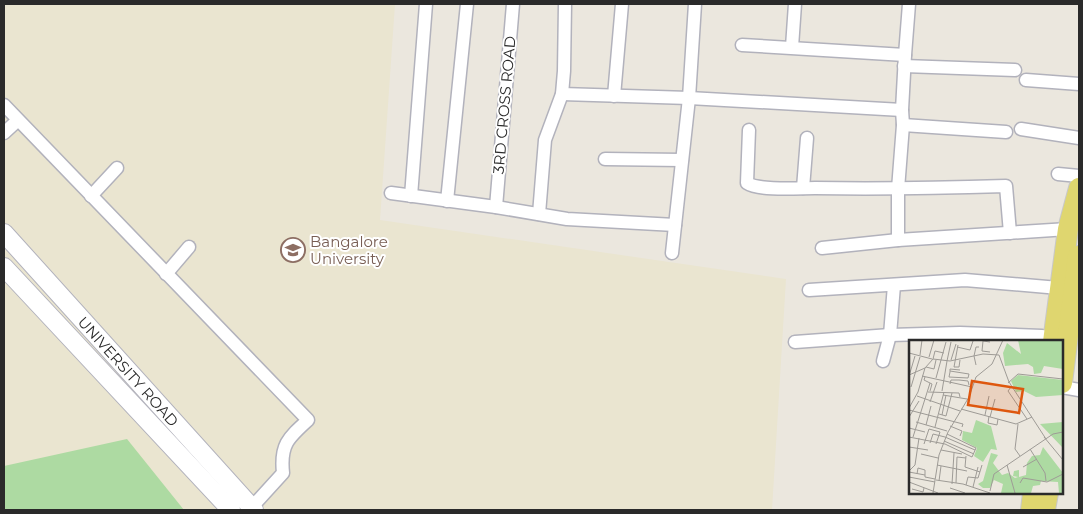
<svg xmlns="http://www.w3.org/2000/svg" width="1083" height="514" viewBox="0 0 1083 514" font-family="Montserrat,sans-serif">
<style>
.education{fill:#eae5d0}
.green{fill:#addaa2}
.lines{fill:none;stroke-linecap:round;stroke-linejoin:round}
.street-casing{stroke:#b2b2bc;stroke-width:15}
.secondary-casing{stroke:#b2b2bc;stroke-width:20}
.primary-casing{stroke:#c8c8c8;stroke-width:22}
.street{stroke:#fff;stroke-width:12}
.secondary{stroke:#fff;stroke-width:18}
.primary{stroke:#dfd66f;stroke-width:20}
.labels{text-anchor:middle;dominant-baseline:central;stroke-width:4;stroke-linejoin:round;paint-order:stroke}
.street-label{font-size:15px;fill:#2a2a2a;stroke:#fff}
.education-label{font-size:15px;fill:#785e54;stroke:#fff;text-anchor:start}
.inset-road{fill:none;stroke:#9e9b96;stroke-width:1}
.view{fill:#de570e;fill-opacity:0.15;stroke:#de570e;stroke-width:2.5}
.inset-edge{fill:none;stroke:#2a2a2a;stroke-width:2.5}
</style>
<rect width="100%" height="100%" fill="#ebe7de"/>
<!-- education -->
<path class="education" d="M4 4H395L380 220 786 279 772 510H4Z"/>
<!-- green -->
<path class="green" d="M127 439 184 510H4V466Z"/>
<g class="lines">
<defs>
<g id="street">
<path d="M742 45 905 55"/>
<path d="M792 47 795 4"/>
<path d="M904 66 1015 70"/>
<path d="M1026 80 1079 84"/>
<path d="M562 94 689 98 902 110"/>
<path d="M614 96 622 4"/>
<path d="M4 105 308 420C288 438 280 445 283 473L252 507"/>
<path d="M903 125 1006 132"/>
<path d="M1021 129 1079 138"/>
<path d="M749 130 747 183C759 191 799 188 815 188 879 189 942 188 1006 186L1010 233"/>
<path d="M4 133 18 120"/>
<path d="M605 159 682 160"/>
<path d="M1058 174 1079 176"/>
<path d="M803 188 807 138"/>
<path d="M391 193 496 207 567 219 675 225"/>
<path d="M91 196 117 168"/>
<path d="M411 196 426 4"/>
<path d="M447 201 467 4"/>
<path d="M496 207 513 4"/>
<path d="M539 214 545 140 562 94 564 71 565 4"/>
<path d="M898 240V189L903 125 902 110 905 55 909 4"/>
<path d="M822 248 898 240 1068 229"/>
<path d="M672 253 689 98 695 4"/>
<path d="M166 274 189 247"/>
<path d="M809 290 965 280 1059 288"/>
<path d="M795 342 890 335 960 333 1042 336 1053 340"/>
<path d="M883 361 890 335 894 285"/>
<path d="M1062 387 1079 390"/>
</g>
<g id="secondary">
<path id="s1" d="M4 233 254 510"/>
<path d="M4 267 231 510"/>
</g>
<g id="primary">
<path d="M1053 342 1068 229 1079 188"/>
<path d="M1062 383 1078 256"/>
<path d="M1031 510 1033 493"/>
<path d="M1045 510 1048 493"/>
</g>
</defs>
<!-- street casing -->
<use href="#street" class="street-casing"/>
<!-- secondary casing -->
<use href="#secondary" class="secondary-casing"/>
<!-- primary casing -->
<use href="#primary" class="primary-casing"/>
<!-- street -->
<use href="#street" class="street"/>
<!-- secondary -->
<use href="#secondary" class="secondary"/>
<!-- primary -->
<use href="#primary" class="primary"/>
</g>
<!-- icons -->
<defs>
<symbol id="university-ring" viewBox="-11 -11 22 22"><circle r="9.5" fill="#fff" stroke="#8d6e63" stroke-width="1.5"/><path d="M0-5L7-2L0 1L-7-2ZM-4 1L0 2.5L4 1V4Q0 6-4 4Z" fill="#8d6e63"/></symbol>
</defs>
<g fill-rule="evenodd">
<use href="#university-ring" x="279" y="236" width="28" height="28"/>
</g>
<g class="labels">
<!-- street labels -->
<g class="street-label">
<text transform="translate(504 105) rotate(-85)">3RD CROSS ROAD</text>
<text stroke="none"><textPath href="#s1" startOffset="186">UNIVERSITY ROAD</textPath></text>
</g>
<!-- education labels -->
<g class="education-label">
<text x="310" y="241">Bangalore<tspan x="310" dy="17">University</tspan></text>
</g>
</g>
<!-- overview -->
<g transform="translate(909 340)">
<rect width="154" height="154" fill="#ebe7de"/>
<path d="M109 0H154V29L135 26 132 33 125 34 124 27 119 24 96 26 94 13 98 3 112 14ZM109 35 154 40V55L127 57 115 51 107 52 102 41ZM67 80 82 86 88 110 82 109 74 122 65 116 68 108 53 100 54 91 63 93ZM154 82V108L131 84ZM134 107 154 133V153H150L149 142 132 141 131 145 124 146 122 153H92L94 144 85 140 81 148H74L69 144 74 141 82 113 89 115 84 123 93 135 99 133 106 138 109 137 104 136 105 131 110 130V137L117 135 118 123 123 116 131 115Z" fill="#addaa2"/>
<path class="inset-road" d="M49 5 45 27H50L51 20M48 7 61 10 64 1M81 12 73 11 74 1 81 2M0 13 23 19M11 15 13 0M20 17 25 0M24 19 26 11 35 13M42 20 47 4M38 21 42 2M67 25 65 16 67 7H70M17 27 25 29 27 20M41 31 60 34 59 38 40 37 41 32V29L51 30M0 35 16 28 24 19 41 21 74 14 90 15 100 42 137 99M0 36 6 16M13 36 63 47M16 37 15 40 23 44 21 51M27 38 37 2M99 43 109 34 154 39M41 44 42 40H50L59 41 60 45M2 47 11 17M102 47 99 51 118 79M33 51 38 21M19 52 50 53 51 57M34 55 58 59M8 56 51 71M21 62 28 42M0 68 9 52 16 28M52 69 107 84 123 77M0 70 54 84 53 87M30 74 37 76 43 53M33 75 37 55M76 75 80 56M80 76 79 83 88 85 89 79M0 77 10 61M81 77 86 59M7 82 38 91M109 84 106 109 111 116M17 85 22 66M41 86 53 91 51 96M26 87 35 52M0 88 16 92M0 97 36 104 63 117 67 108 38 94M4 97 21 43M36 97 66 110M135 97 154 120M35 101 65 114M21 103 24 94 36 97M15 104 20 89 31 92 27 104M0 107 19 110M121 109 136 133 137 141M32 110 53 114M12 114 29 118M57 116 56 127 71 132M28 125 58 131M98 125 106 153M114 127 128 119M0 131 6 125 10 98M0 132 16 135M8 134 9 128 16 130V137L26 139M0 137 26 142M27 140 54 144 81 153M30 141 32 126M0 142 29 153M47 143 48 117 57 118M111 143 114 138 138 142 154 134M43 144 45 113M57 145 59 137 69 138 73 125M64 147 69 127M41 148 56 153M3 149 14 152 15 148M81 151 85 134 144 94 154 92M24 153 30 115 39 92 60 57 67 37 83 24 94 0"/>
<path class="view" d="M63 41 114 49 110 73 59 65Z"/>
<rect width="154" height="154" class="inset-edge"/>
</g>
<!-- border -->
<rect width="1083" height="514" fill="none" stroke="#2a2a2a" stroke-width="10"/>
</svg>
